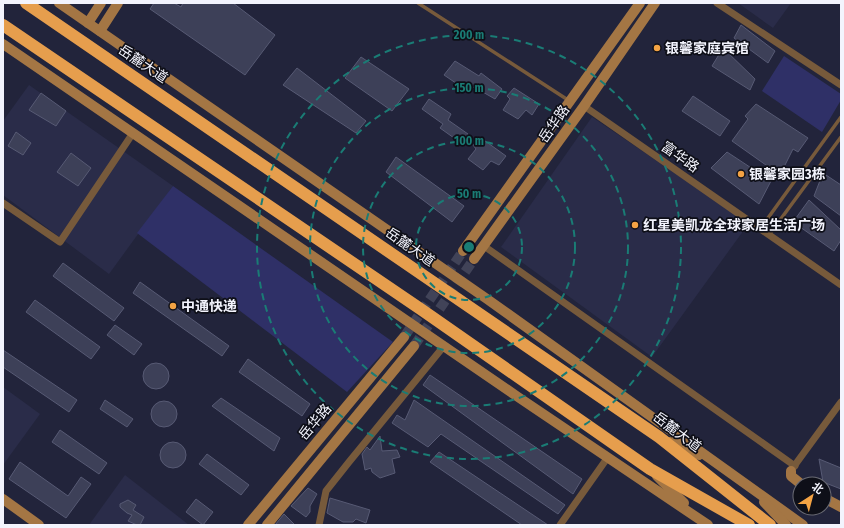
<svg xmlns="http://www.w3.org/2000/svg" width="844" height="528" viewBox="0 0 844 528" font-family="'Fira Sans Condensed','Noto Sans SC',sans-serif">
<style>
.built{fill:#2a2c49}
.green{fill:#2f3067}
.building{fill:#3d4058;stroke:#575a74}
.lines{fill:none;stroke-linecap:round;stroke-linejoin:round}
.secondary-tunnel{stroke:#414358;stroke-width:10;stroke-dasharray:10 5;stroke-linecap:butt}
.lane{stroke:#775a3b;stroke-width:3.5}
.street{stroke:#775a3b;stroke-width:7}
.secondary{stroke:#a47644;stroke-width:10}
.highway{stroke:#e69e4d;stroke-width:12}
.ring{fill:none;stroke:#1a7c75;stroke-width:2;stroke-dasharray:7 5}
.poi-dot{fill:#f4a344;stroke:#0e0f18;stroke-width:1.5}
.labels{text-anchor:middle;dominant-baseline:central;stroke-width:3.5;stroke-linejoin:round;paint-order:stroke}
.poi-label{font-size:14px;font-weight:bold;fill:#f3f4fd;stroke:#0e0f18;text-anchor:start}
.street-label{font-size:14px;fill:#f3f4fd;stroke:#0e0f18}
.centre{fill:#1a7c75;stroke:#0e0f18;stroke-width:2}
.ring-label{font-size:12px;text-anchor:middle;font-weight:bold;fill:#1a7c75;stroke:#0e0f18;stroke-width:3.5;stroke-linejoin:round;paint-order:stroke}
</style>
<rect width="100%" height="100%" fill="#22243b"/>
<!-- built -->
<g class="built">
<path d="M738 3H791L773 28Z"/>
<path d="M29 85 173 186 109 274 3 195V121Z"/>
<path d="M592 117 749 223 652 357 501 247Z"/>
<path d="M3 387 40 414 3 465Z"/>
<path d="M125 475 189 525H89Z"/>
</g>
<!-- green -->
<g class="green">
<path d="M784 56 841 94V100L822 132 762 91Z"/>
<path d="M173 186 393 342 347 392 137 233Z"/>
</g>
<!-- building -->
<g class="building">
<path d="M154 3H174L181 7 183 3H233L275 35 245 75 150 9Z"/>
<path d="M741 25 775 51 768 63 734 38Z"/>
<path d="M723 48 755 79 750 90 712 66Z"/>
<path d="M361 57 409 89 392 111 345 78Z"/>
<path d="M455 61 479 76 481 73 502 89 495 99 474 87 469 92 444 75Z"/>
<path d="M297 68 366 121 356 133 283 85Z"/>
<path d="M514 88 539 104 532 115 526 110 518 119 503 110 510 99 507 96Z"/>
<path d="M41 93 66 111 56 126 29 110Z"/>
<path d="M693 96 730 121 720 136 682 111Z"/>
<path d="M429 99 451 114 448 120 468 134 461 143 440 128 443 124 422 109Z"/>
<path d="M756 104 808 138 798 152 793 149 780 175 732 141 748 119 745 116Z"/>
<path d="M16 132 31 143 23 155 8 146Z"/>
<path d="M481 138 506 156 499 165 491 161 483 170 468 159 476 149 473 145Z"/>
<path d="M727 152 771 181 759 204 711 168Z"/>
<path d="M71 153 91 168 78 186 57 172Z"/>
<path d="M396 157 464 206 452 222 386 172Z"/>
<path d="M823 173 841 185V216L814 196Z"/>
<path d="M809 200 841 230V240L834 251 793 222Z"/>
<path d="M63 263 124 308 114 321 53 276Z"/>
<path d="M140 282 229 346 222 356 133 293Z"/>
<path d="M35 300 100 347 91 359 26 312Z"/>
<path d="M115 325 142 344 134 355 107 335Z"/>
<path d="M3 350 77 400 69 412 3 367Z"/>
<path d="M248 359 310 404 302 416 239 372Z"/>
<circle cx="156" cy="376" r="13"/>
<path d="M430 375 582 479 573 494 423 385Z"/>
<path d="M221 398 280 438 274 451 212 406Z"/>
<path d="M105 400 133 419 127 427 100 409Z"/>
<path d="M414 400 565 505 558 514 441 434 428 447 392 423 397 415 405 420Z"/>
<circle cx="164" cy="414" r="13"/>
<path d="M60 430 107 463 99 474 52 442Z"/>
<path d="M380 436 382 451 397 450 400 457 392 459 395 473 380 478 372 472 371 468 365 470 362 454 367 447 370 450Z"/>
<circle cx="173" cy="455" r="13"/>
<path d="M439 452 548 525H522L430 462Z"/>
<path d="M207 454 249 485 241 495 199 464Z"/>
<path d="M819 459 841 468V489L823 482Z"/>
<path d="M20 462 68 496 81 477 91 484 66 518 9 479Z"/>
<path d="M308 488 317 494 310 506V512L306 517 291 506Z"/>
<path d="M330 498 370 510 366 523 356 519 353 522H343L327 513Z"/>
<path d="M196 499 213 512 203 525 186 512Z"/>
<path d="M128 500 136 505 133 510 144 517 140 525H137L128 521 132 515 127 513 120 507V504Z"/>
<path d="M284 514 295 525H275Z"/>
</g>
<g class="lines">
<!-- secondary-tunnel -->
<g class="secondary-tunnel">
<path d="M404 337 463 251"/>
<path d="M414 346 474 259"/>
</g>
<!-- lane -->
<g class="lane">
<path d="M418 3 568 100"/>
<path d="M760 229 841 117"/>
<path d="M769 235 841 137"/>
</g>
<!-- street -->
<g class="street">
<path d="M717 3 841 85"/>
<path d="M584 106 841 285"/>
<path d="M3 203 60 242 133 133"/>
<path d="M484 246 795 466"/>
<path d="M792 469 841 402"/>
<path d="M319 525 326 491 349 462 444 346"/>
<path d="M560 525 608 457"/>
</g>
<!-- secondary -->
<g class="secondary">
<path d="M59 3 487 299 803 525"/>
<path d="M88 23 101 3"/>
<path d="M100 31 118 3"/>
<path d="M3 44 518 397 708 525"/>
<path d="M463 251 640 3"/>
<path d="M474 259 584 106 655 3"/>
<path d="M670 442 699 455"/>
<path d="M791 471V476L801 484"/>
<path d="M657 476 684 503"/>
<path d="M824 498 841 507"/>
<path d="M3 499 39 525"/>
<path d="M764 502 786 525"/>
<path d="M248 525 404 337"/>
<path d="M267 525 414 346"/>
</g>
<!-- highway -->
<g class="highway">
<path d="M26 3 659 437 770 525"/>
<path d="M3 25 422 310 650 469 749 525"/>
</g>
</g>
<!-- distance rings -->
<g class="ring">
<circle cx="469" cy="247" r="53"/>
<circle cx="469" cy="247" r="106"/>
<circle cx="469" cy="247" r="159"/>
<circle cx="469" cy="247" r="212"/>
</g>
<!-- markers -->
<g class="poi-dot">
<circle cx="657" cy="48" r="4"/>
<circle cx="741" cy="174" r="4"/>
<circle cx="635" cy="225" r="4"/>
<circle cx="173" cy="306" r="4"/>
</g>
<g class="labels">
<!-- poi labels -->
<g class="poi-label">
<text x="665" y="48">银馨家庭宾馆</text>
<text x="749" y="174">银馨家园3栋</text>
<text x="643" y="225">红星美凯龙全球家居生活广场</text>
<text x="181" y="306">中通快递</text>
</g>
<!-- street labels -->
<g class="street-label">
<text transform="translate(143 64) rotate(34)">岳麓大道</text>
<text transform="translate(554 124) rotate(-55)">岳华路</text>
<text transform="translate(680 157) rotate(35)">富华路</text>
<text transform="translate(410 247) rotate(35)">岳麓大道</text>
<text transform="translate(315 422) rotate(-50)">岳华路</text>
<text transform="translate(677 432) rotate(37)">岳麓大道</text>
</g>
</g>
<circle cx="469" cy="247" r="6" class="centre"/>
<g class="ring-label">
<text x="469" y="39">200 m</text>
<text x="469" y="92">150 m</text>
<text x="469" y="145">100 m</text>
<text x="469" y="198">50 m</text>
</g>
<!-- border -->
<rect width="844" height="528" fill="none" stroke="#f3f4fd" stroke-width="8"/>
<!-- north arrow -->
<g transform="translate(812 496) rotate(36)"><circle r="19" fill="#0e0f18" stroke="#6a6b74"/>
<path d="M0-3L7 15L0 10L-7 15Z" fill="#f4a344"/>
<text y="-6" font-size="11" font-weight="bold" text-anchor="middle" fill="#f3f4fd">北</text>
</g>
</svg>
